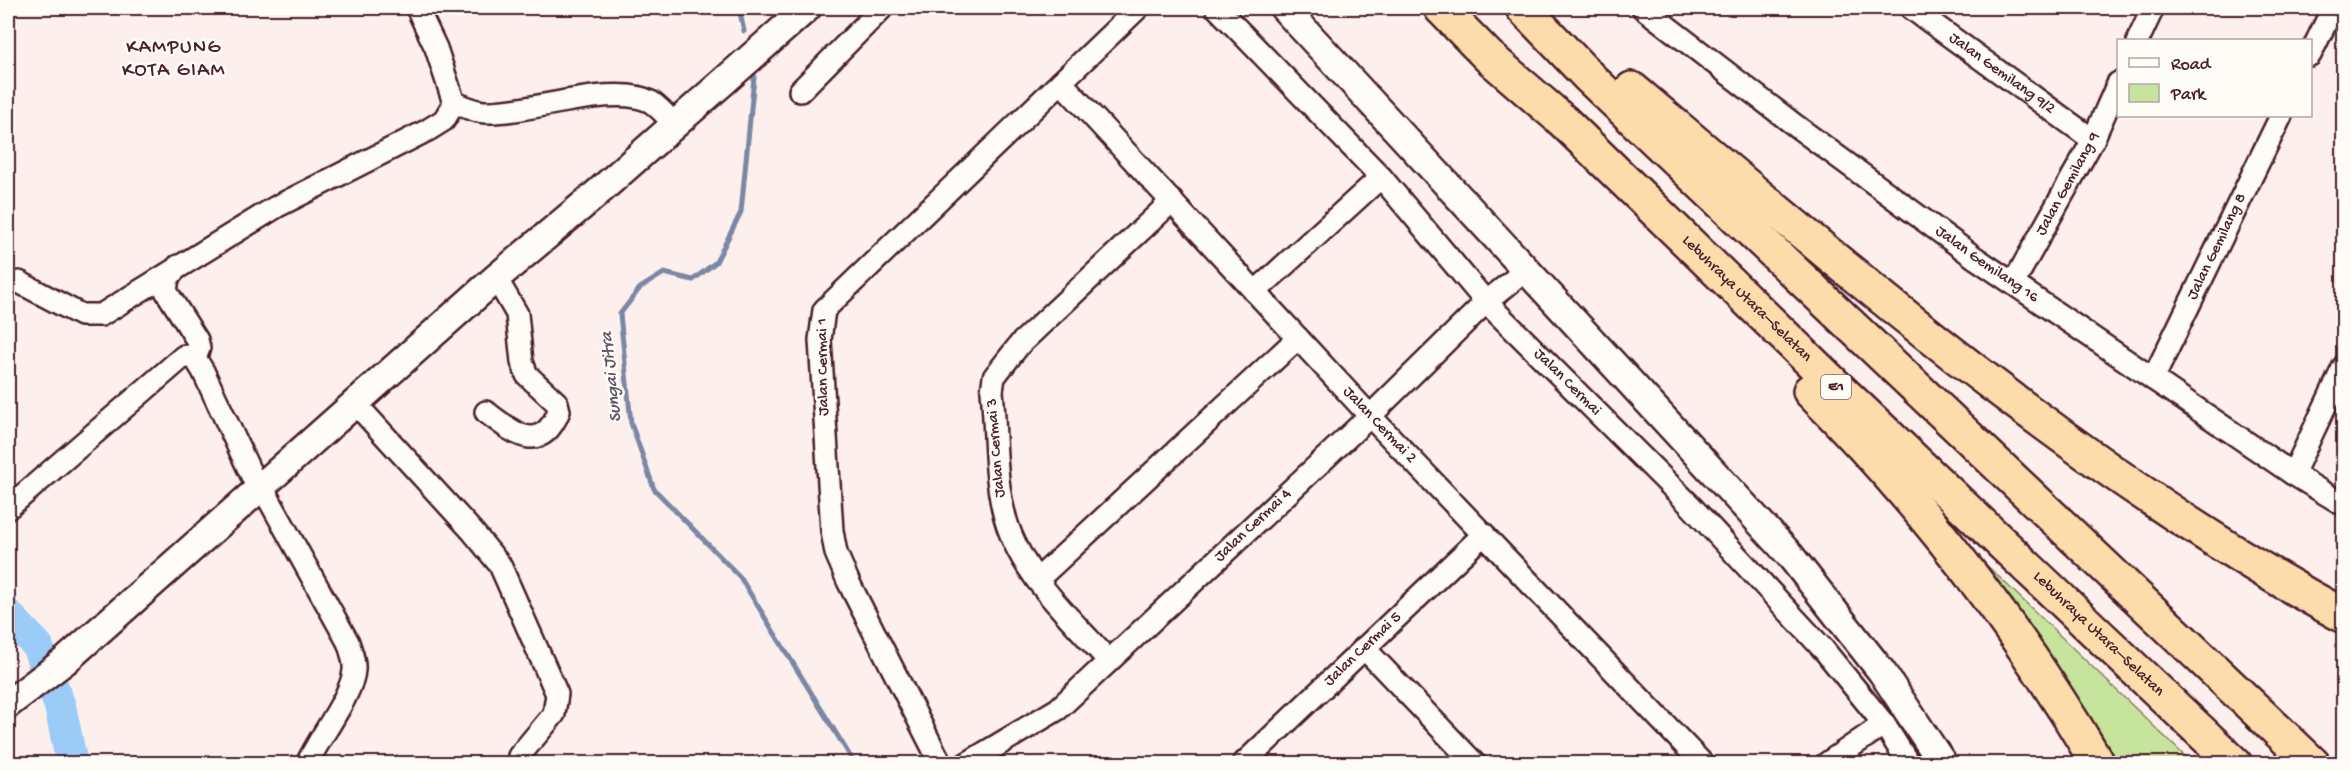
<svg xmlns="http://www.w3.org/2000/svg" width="2351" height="771" viewBox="0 0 2351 771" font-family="'Gochi Hand',sans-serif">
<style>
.green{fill:#c6e49c;stroke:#888264;stroke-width:1.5}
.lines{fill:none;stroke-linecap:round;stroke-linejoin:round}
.stream{stroke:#7a87a5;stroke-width:5}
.river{stroke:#9accf7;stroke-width:32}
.minor-casing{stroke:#4a1f2b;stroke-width:26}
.tertiary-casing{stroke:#4a1f2b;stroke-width:32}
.motorway-casing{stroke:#4a1f2b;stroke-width:38}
.minor{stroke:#fdfcf7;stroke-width:21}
.tertiary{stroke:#fdfcf7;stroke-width:27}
.motorway{stroke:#fddcac;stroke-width:33}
.labels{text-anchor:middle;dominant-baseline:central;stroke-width:5;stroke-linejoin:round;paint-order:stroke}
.shield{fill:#fdfcf7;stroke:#806168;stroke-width:1.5}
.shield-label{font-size:15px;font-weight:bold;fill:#4a1f2b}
.street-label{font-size:16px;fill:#4a1f2b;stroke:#fdfcf7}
.water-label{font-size:18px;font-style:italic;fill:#625368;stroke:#fdfcf7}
.quarter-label{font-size:20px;letter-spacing:1.5px;fill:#4a1f2b;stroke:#fdfcf7}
</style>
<rect width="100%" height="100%" fill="#fdf0ec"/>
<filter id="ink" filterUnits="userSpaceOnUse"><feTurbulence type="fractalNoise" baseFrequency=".0167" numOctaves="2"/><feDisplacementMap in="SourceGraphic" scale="12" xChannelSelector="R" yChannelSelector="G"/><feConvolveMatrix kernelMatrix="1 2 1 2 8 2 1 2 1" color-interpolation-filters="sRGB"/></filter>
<g filter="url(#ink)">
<!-- green -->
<path class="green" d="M1917 498 2192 763H2102Z"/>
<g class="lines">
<!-- stream -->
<g class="stream">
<path d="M739 8 744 31"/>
<path d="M755 67 741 212 716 262 693 280 664 273 640 288 620 314 631 423 654 489 740 577 855 764"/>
</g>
<!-- river -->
<path class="river" d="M8 615 37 645 60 706 72 764"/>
<defs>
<g id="minor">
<path d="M417 8 436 48 454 103C464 106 475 112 485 112 528 114 616 82 651 102 660 108 667 117 675 124"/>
<path id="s1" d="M1217 8 1381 177 1486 302 1690 505 1824 650 1884 724 1909 764"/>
<path id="s2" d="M1643 8 1796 126 1974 257 2293 474 2344 505"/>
<path id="s3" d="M1911 8 2093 140"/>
<path d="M2138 40 2153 8"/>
<path d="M2310 55 2333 8"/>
<path id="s4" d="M1061 82 1370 416 1703 764"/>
<path d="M800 91 882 8"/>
<path d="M178 266 168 278 166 291 197 340 199 348 195 358"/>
<path d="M19 282 81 315H101L276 207 428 130 444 120 454 103"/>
<path id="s5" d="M2014 282 2093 140 2118 83"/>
<path d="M1255 292 1381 177"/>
<path id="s6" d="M2153 379 2281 116"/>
<path d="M355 403 473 532 500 565 557 694 554 714 519 756"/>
<path d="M486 412C513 432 540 457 559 411L557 403 527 375 522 362 517 314 496 278"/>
<path d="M2293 474 2344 366"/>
<path d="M261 485 348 642C351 651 355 661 354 670 353 694 318 739 307 764"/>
<path d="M8 508 184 356 195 358 203 371 258 489"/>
<path d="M1037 580 1298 338"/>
<path d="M1364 648 1475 764"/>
<path d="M1109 661C1069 616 1016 571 1003 509 994 471 996 429 992 391L994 377 1020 344 1172 201"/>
<path d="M941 764 848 581 836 553 832 531 820 340 824 310 1138 8"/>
<path id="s7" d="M966 764 1058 709 1370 416 1486 302 1526 270"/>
<path id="s8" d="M1243 764 1484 534"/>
<path d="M1826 764 1884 724"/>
</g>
<g id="tertiary">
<path d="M1284 8 1789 554 1882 672 1943 764"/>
<path d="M8 704 66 660 496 278 595 195 807 8"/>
</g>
<g id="motorway">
<path id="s9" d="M1441 8 1488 56 1562 120 1836 386 2235 764"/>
<path d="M1523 8 1589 77 2313 764"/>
<path d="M1632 89C1857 279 2084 475 2344 616"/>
<path d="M1810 391C1921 502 2018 628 2098 764"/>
</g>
</defs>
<!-- minor casing -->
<use href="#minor" class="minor-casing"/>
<!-- tertiary casing -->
<use href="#tertiary" class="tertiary-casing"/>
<!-- motorway casing -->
<use href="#motorway" class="motorway-casing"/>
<!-- minor -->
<use href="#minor" class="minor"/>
<!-- tertiary -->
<use href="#tertiary" class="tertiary"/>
<!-- motorway -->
<use href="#motorway" class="motorway"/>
</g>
</g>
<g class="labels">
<!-- shield labels -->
<rect class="shield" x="1821" y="375" width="30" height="24" rx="4.5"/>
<g class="shield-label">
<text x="1836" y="387">E1</text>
</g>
<!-- street labels -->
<g class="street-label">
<text stroke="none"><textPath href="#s3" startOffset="112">Jalan Gemilang 9/2</textPath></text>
<text stroke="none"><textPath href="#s5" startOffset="112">Jalan Gemilang 9</textPath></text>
<text stroke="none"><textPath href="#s6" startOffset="147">Jalan Gemilang 8</textPath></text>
<text stroke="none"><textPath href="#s2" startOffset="429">Jalan Gemilang 16</textPath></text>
<text stroke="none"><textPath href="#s9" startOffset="422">Lebuhraya Utara–Selatan</textPath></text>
<text transform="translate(824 367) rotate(-91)">Jalan Cermai 1</text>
<text stroke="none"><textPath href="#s1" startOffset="513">Jalan Cermai</textPath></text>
<text stroke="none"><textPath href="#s4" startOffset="468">Jalan Cermai 2</textPath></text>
<text transform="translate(997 448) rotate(-95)">Jalan Cermai 3</text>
<text stroke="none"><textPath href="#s7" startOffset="375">Jalan Cermai 4</textPath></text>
<text stroke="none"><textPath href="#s9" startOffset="908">Lebuhraya Utara–Selatan</textPath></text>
<text stroke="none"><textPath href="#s8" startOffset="166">Jalan Cermai 5</textPath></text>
</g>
<!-- water labels -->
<g class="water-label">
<text transform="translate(612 377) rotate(-96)">Sungai Jitra</text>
</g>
<!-- quarter labels -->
<g class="quarter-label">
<text x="174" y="48">KAMPUNG<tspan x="174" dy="23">KOTA GIAM</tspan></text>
</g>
</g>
<!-- margin -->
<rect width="2351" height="771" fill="none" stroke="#fdfcf7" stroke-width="30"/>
<rect x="15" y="15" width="2321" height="741" fill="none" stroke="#4a1f2b" stroke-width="2" filter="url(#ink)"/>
<!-- legend -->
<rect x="2117" y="39" width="195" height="78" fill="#fdfcf7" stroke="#b5a4a5" stroke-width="1.5"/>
<rect x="2129" y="58" width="30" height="9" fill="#fdfcf7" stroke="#b5a4a5" stroke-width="1.5"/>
<text x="2171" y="69" font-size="18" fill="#4a1f2b">Road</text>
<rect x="2129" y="84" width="30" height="18" fill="#c6e49c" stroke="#b5a4a5" stroke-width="1.5"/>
<text x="2171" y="99" font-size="18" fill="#4a1f2b">Park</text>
</svg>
